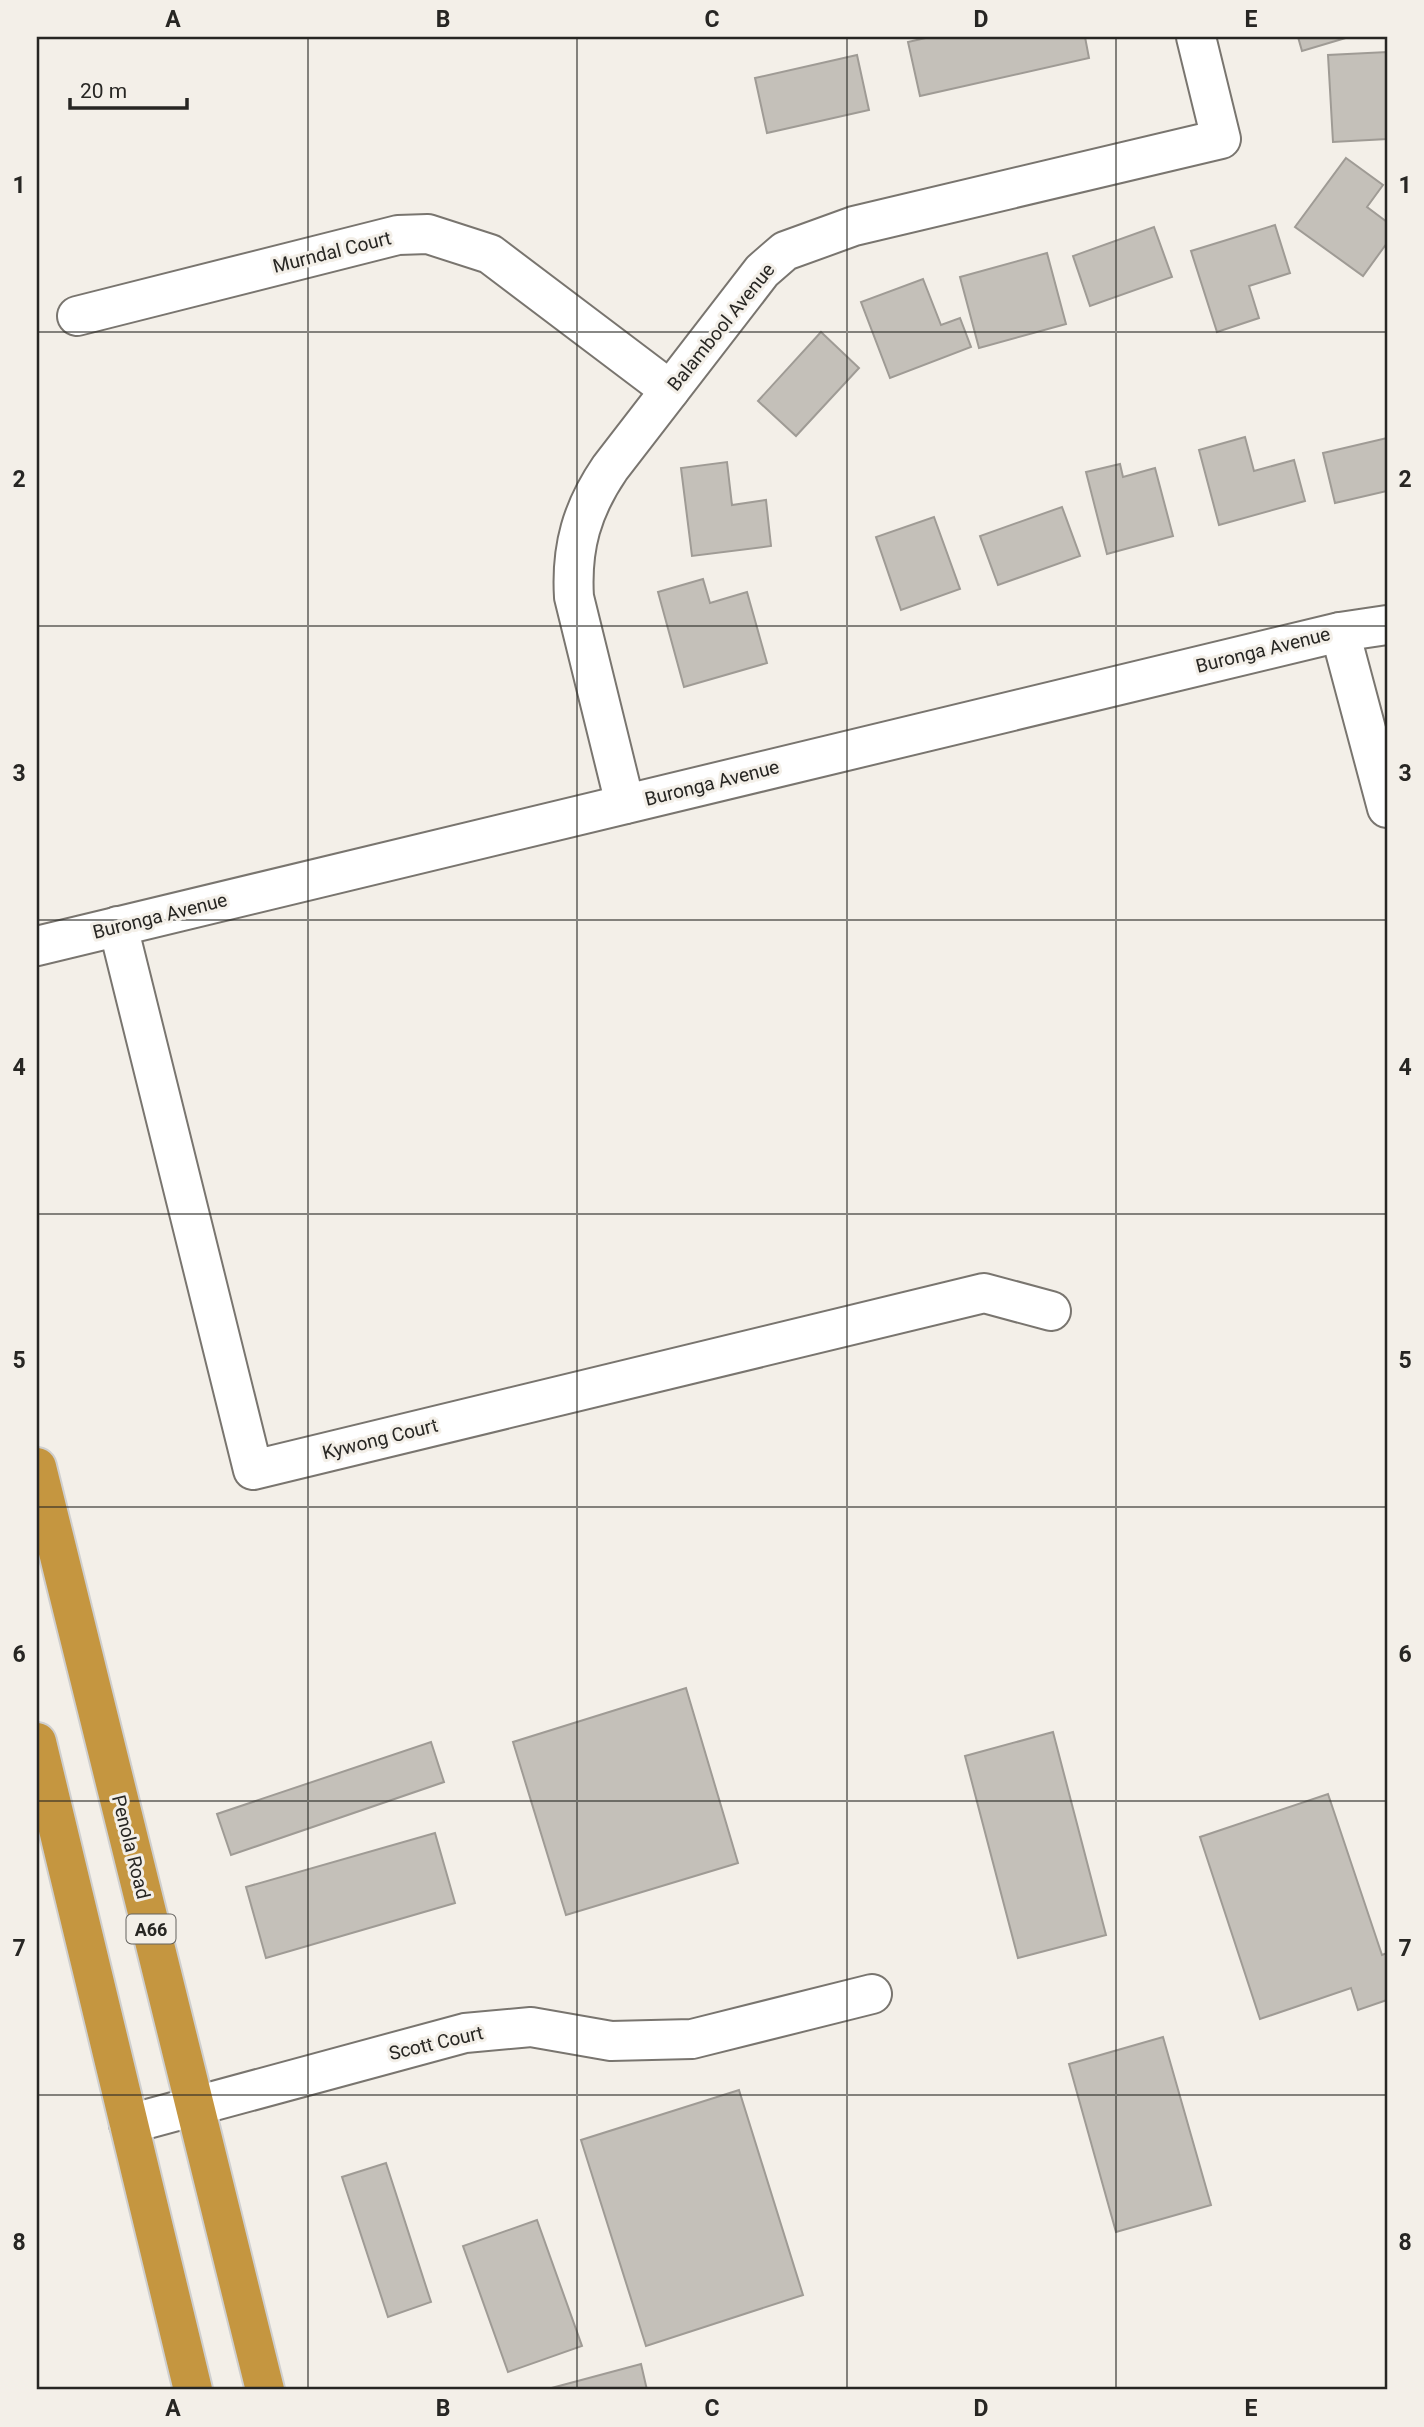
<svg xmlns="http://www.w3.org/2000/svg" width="1424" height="2427" viewBox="0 0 1424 2427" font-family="Roboto,sans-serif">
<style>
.building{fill:#c4c0b9;stroke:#9f9b95;stroke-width:2}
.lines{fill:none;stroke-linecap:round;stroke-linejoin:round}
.street-casing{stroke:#79756f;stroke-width:42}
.highway-casing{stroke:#cfcfcf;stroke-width:42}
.street{stroke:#fff;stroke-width:38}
.highway{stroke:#c59640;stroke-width:38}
.grid{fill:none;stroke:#272623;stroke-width:2;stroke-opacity:0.55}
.labels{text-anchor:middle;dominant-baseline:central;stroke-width:6;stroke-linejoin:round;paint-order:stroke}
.shield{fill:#f3efe8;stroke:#64625e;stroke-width:2}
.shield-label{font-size:18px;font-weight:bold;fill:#272623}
.street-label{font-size:19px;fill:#272623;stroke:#f3efe8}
.neatline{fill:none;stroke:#272623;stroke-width:2.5}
.grid-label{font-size:23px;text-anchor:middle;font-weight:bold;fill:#272623}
</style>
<rect width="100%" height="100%" fill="#f3efe8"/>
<!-- building -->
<g class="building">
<path d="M930 37H1085L1089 58 920 96 908 42Z"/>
<path d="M1298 37H1349L1302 51Z"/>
<path d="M1387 52V139L1333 142 1328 55Z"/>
<path d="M857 55 869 110 767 133 755 78Z"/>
<path d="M1346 158 1383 185 1367 207 1387 222V243L1363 276 1295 227Z"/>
<path d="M1275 225 1290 273 1249 286 1259 318 1217 332 1191 251Z"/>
<path d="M1154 227 1172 277 1090 306 1073 256Z"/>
<path d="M1047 253 1066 324 979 348 960 277Z"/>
<path d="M923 279 941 325 960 318 971 347 890 378 861 302Z"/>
<path d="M821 332 859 368 796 436 758 401Z"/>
<path d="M1245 437 1254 471 1294 460 1305 501 1219 525 1199 450Z"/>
<path d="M1387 438V491L1335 503 1323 453Z"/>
<path d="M727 462 732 505 766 500 771 546 692 556 681 468Z"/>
<path d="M1120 464 1123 477 1155 468 1173 536 1107 554 1086 472Z"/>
<path d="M1062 507 1080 556 998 585 980 536Z"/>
<path d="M934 517 960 589 901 610 876 537Z"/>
<path d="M703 579 710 603 747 592 767 663 684 687 658 592Z"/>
<path d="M686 1688 738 1863 566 1915 513 1742Z"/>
<path d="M1053 1732 1106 1935 1018 1958 965 1756Z"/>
<path d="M431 1742 444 1782 231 1855 217 1814Z"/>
<path d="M1328 1794 1382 1955 1387 1953V2000L1358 2010 1351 1988 1260 2019 1200 1837Z"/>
<path d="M435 1833 455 1903 266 1958 246 1887Z"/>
<path d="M1163 2037 1211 2205 1116 2232 1069 2064Z"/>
<path d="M739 2090 803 2295 646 2346 581 2140Z"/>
<path d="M386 2163 431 2302 388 2317 342 2177Z"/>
<path d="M537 2220 582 2346 508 2372 463 2246Z"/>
<path d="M641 2364 647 2390H544Z"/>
</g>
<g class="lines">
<defs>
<g id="street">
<path d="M77 316 398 235 428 234 490 254 670 390"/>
<path d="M1340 632 1387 808"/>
<path d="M625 804 574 597C571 547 582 509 610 468L762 271 785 251 854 226 1221 139 1196 37"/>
<path d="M118 926 253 1470 984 1293 1051 1311"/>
<path d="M37 946 1340 632 1387 625"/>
<path d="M129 2124 465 2033 531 2027 611 2041 692 2039 872 1994"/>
</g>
<g id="highway">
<path d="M37 1467 265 2390"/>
<path d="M37 1742 193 2390"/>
</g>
</defs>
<!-- street casing -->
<use href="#street" class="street-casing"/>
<!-- highway casing -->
<use href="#highway" class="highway-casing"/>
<!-- street -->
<use href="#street" class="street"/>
<!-- highway -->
<use href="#highway" class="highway"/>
</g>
<!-- grid -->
<path class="grid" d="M308 37V2390M577 37V2390M847 37V2390M1116 37V2390M37 332H1387M37 626H1387M37 920H1387M37 1214H1387M37 1507H1387M37 1801H1387M37 2095H1387"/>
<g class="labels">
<!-- shield labels -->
<rect class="shield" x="126.5" y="1914.5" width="49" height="29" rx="5"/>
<g class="shield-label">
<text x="151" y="1929">A66</text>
</g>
<!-- street labels -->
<g class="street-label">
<text transform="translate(332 252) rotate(-14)">Murndal Court</text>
<text transform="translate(721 327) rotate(-51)">Balambool Avenue</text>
<text transform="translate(1263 650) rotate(-14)">Buronga Avenue</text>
<text transform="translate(712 783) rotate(-14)">Buronga Avenue</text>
<text transform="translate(160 916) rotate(-14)">Buronga Avenue</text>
<text transform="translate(380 1439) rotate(-14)">Kywong Court</text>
<text transform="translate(131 1847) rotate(76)">Penola Road</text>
<text transform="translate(436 2043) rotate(-13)">Scott Court</text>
</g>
</g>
<!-- border -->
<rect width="1424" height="2427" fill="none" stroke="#f3efe8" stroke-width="77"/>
<!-- scale -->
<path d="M70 98v10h117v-10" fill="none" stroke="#272623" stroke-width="3.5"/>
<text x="80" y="98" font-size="21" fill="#272623" stroke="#f3efe8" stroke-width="5" paint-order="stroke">20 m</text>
<rect x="38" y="38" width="1348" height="2350" class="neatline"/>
<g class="grid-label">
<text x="173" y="27">A</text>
<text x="443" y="27">B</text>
<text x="712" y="27">C</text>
<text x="981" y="27">D</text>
<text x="1251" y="27">E</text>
<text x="19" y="193">1</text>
<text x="1405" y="193">1</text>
<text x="19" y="487">2</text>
<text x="1405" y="487">2</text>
<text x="19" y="781">3</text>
<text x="1405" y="781">3</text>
<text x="19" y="1075">4</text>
<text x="1405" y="1075">4</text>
<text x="19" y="1368">5</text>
<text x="1405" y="1368">5</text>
<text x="19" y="1662">6</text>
<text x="1405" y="1662">6</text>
<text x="19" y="1956">7</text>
<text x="1405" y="1956">7</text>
<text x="19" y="2250">8</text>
<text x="1405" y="2250">8</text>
<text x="173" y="2416">A</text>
<text x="443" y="2416">B</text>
<text x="712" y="2416">C</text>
<text x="981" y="2416">D</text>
<text x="1251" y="2416">E</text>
</g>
</svg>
